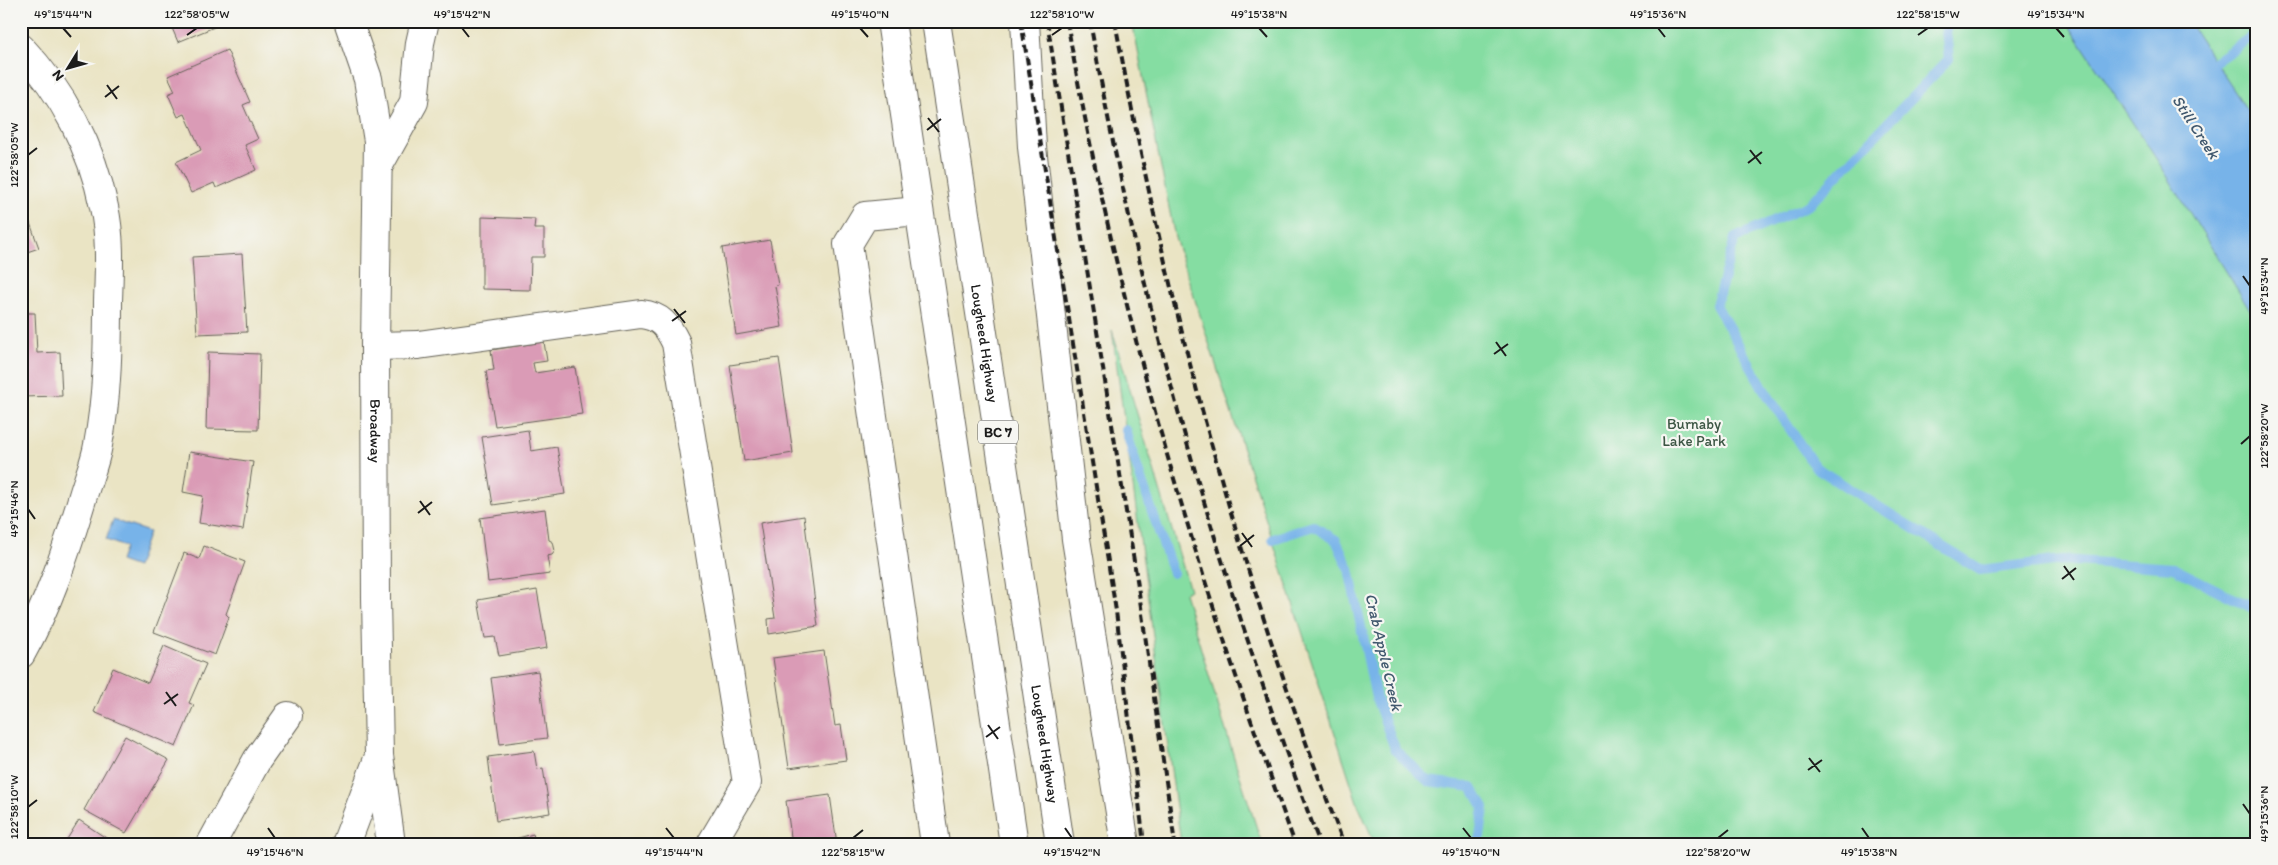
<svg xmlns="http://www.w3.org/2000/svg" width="2278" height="865" viewBox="0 0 2278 865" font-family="Itim,sans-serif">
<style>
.green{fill:#85dda2;stroke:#507c5f}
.water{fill:#77b3e9;stroke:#4a6882}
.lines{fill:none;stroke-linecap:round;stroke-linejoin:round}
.stream{stroke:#77b3e9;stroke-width:10}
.building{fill:#da9bb6}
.minor-casing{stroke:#646257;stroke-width:30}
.major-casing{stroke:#646257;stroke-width:30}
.minor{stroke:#fff;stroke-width:28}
.major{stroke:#fff;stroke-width:28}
.rail{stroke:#1c1c1c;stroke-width:4;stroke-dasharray:8 4;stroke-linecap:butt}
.ticks{fill:none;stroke:#1c1c1c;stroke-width:2}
.labels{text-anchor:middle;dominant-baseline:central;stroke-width:4.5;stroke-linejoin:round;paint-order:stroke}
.shield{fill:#f6f6f2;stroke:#5d5d5c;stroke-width:1}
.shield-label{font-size:14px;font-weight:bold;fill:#1c1c1c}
.street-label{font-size:15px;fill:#1c1c1c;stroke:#f6f6f2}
.park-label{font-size:15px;fill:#3c5644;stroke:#f6f6f2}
.water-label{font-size:16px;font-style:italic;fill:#40586e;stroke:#f6f6f2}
.neatline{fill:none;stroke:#1c1c1c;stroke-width:2}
.ticks-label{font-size:12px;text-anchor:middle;fill:#1c1c1c}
</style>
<rect width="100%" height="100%" fill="#f6f6f2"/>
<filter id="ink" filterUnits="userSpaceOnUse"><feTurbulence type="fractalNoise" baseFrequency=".02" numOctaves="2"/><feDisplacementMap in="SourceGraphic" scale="10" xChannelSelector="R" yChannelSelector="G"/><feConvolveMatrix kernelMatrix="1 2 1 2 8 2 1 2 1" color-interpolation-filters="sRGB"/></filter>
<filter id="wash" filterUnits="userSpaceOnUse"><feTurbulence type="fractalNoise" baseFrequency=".0096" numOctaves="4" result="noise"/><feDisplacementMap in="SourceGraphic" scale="20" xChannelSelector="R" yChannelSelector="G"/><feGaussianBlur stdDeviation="1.12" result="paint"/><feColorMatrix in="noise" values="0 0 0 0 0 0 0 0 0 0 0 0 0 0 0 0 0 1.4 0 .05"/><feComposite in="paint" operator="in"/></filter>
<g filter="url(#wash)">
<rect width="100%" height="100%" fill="#eae4c4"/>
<!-- green -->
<g class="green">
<path d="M1132 21H2257V844H1375L1358 805 1175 238Z"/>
<path d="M1112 330 1190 590 1184 593 1236 764 1262 844H1181Z"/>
</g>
<!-- water -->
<g class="water">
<path d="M2066 21H2188L2257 125V321L2159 163Z"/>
<path d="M113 520 149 532 137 567 120 561 125 547 106 540Z"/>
</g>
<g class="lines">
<!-- stream -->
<g class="stream">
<path d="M1945 21 1949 59 1809 205 1735 238 1716 305 1763 388 1815 467 1980 570 2063 560 2173 568 2257 610"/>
<path d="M2204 69 2257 33"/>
<path d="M1126 430 1137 467 1173 573"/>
<path d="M1273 539 1313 526 1336 540 1349 569 1376 698 1396 751 1428 781 1472 787 1484 808 1479 844"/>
</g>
</g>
<g id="blocks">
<!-- building -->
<g class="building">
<path d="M169 21H218L219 25 178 42Z"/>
<path d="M227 50 250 102 243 105 258 139 245 145 256 170 216 188 214 183 191 193 176 162 201 150 185 114 178 117 168 94 175 91 168 76Z"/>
<path d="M21 198 39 248 21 254Z"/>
<path d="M482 217 535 219 534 229H544V257H531L530 290 482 289Z"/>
<path d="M770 240 778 285 775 286 782 327 736 335 722 248Z"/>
<path d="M242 254 247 332 197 334 192 257Z"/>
<path d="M21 313H35L37 353 60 352 62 396 21 397Z"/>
<path d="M544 342 547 361 533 363 535 373 575 367 582 414 495 426 486 371 494 370 491 350Z"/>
<path d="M208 352 260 354 258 430 206 429Z"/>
<path d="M779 358 793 453 744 461 730 365Z"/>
<path d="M528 430 531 451 557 447 565 494 493 505 482 437Z"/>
<path d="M189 452 253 462 243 530 199 523 203 496 183 492Z"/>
<path d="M545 509 549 540 553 542 555 551 552 555 547 556 550 574 488 582 480 518Z"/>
<path d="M804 516 818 626 769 634 768 619 775 618 760 523Z"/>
<path d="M204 546 245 562 226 614 229 617 215 655 154 632 184 553 199 559Z"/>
<path d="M537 590 547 648 499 656 495 637 485 638 478 600Z"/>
<path d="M164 646 206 664 189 703 194 705 176 747 94 712 113 668 148 683Z"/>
<path d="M824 651 835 726 841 725 846 760 789 768 773 658Z"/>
<path d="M538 671 547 738 500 744 491 678Z"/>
<path d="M125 736 169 760 126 833 84 810Z"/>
<path d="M534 751 537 769 543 768 550 813 496 821 488 757Z"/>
<path d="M830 795 837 844H792L786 801Z"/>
<path d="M79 820 115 844H64Z"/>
<path d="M533 834 536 844H500V843Z"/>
</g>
</g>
</g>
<g filter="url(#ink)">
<use href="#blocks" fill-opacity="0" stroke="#646257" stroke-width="1"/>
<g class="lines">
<defs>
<g id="minor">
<path id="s1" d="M348 21 368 79 378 141 375 346 376 598 379 755 391 844"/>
<path d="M21 48C63 92 92 148 104 207 111 238 109 270 108 301 108 349 107 398 98 445 95 463 87 481 82 499 66 552 48 606 21 654"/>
<path d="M379 165 414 102 420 43 425 21"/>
<path d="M918 211 865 216 848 244 935 844"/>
<path d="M375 346 418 345 641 314C660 316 668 326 676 343L747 783 711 844"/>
<path d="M211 844 257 760 288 716"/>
<path d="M346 844 378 759"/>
</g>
<g id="major">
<path d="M891 21 1014 844"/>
<path id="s2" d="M936 21 1060 844"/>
<path d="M1025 21 1032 147 1076 539 1125 844"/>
</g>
</defs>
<!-- minor casing -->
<use href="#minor" class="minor-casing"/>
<!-- major casing -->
<use href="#major" class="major-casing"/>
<!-- minor -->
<use href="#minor" class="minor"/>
<!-- major -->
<use href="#major" class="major"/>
<!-- rail -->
<g class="rail">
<path d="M1021 21 1116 611 1144 844"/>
<path d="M1047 21 1138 586 1175 844"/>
<path d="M1067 21C1116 305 1196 574 1295 844"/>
<path d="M1090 21C1139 302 1219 577 1320 844"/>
<path d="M1115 21C1166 301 1240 578 1344 844"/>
</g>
</g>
</g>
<!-- ticks -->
<path class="ticks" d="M63 28 71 37M462 28 469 37M860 28 868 37M1259 28 1267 37M1658 28 1665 37M2056 28 2064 37M187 35 197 28M1052 35 1062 28M1918 35 1928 28M107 85 117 99M105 97 119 86M928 118 939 132M927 130 941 119M1750 150 1761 164M28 155 37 148M1748 163 1762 152M2243 276 2250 286M674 309 685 323M672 321 686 311M1496 342 1506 356M1494 354 1508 344M2241 444 2250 436M420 501 430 515M28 509 35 519M418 513 432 502M1242 533 1252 547M1240 546 1254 535M2064 566 2074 580M2062 579 2076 568M166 692 176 706M164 704 178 694M988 725 998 739M986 737 1000 727M1809 758 1820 772M1808 770 1822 760M2243 804 2250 814M28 807 37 800M268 828 275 838M666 828 674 838M1065 828 1072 838M1463 828 1471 838M1862 828 1869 838M853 838 863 830M1718 838 1728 830"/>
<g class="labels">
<!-- shield labels -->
<rect class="shield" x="978" y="420.5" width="40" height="23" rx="4"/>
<g class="shield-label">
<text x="998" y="432">BC 7</text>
</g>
<!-- street labels -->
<g class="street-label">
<text stroke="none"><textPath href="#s2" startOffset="326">Lougheed Highway</textPath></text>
<text stroke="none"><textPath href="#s1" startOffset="414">Broadway</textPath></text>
<text stroke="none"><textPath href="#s2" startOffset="731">Lougheed Highway</textPath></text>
</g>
<!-- park labels -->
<g class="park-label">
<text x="1694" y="424">Burnaby<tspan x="1694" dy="17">Lake Park</tspan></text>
</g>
<!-- water labels -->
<g class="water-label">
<text transform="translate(2196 127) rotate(57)">Still Creek</text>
<text transform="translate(1384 652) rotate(77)">Crab Apple Creek</text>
</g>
</g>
<!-- margin -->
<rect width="2278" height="865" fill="none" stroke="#f6f6f2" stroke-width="55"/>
<!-- north arrow -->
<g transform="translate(68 68) rotate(233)" stroke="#f6f6f2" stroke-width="4" paint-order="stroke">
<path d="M0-4L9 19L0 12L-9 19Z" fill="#1c1c1c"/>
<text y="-8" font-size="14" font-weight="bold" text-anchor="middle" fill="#1c1c1c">N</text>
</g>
<rect x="28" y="28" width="2222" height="810" class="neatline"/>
<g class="ticks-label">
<text x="63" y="18">49°15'44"N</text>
<text x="197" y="18">122°58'05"W</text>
<text x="462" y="18">49°15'42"N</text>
<text x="860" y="18">49°15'40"N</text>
<text x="1062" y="18">122°58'10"W</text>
<text x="1259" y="18">49°15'38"N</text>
<text x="1658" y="18">49°15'36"N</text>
<text x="1928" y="18">122°58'15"W</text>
<text x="2056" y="18">49°15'34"N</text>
<text transform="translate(14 155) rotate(-90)" y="4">122°58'05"W</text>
<text transform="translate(2264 286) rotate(-90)" y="4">49°15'34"N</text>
<text transform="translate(2264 436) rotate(-90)" y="4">122°58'20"W</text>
<text transform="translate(14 509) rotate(-90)" y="4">49°15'46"N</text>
<text transform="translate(14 807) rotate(-90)" y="4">122°58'10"W</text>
<text transform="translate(2264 814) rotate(-90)" y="4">49°15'36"N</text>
<text x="275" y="856">49°15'46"N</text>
<text x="674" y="856">49°15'44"N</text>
<text x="853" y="856">122°58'15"W</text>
<text x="1072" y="856">49°15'42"N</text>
<text x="1471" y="856">49°15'40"N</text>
<text x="1718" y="856">122°58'20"W</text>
<text x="1869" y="856">49°15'38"N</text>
</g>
</svg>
